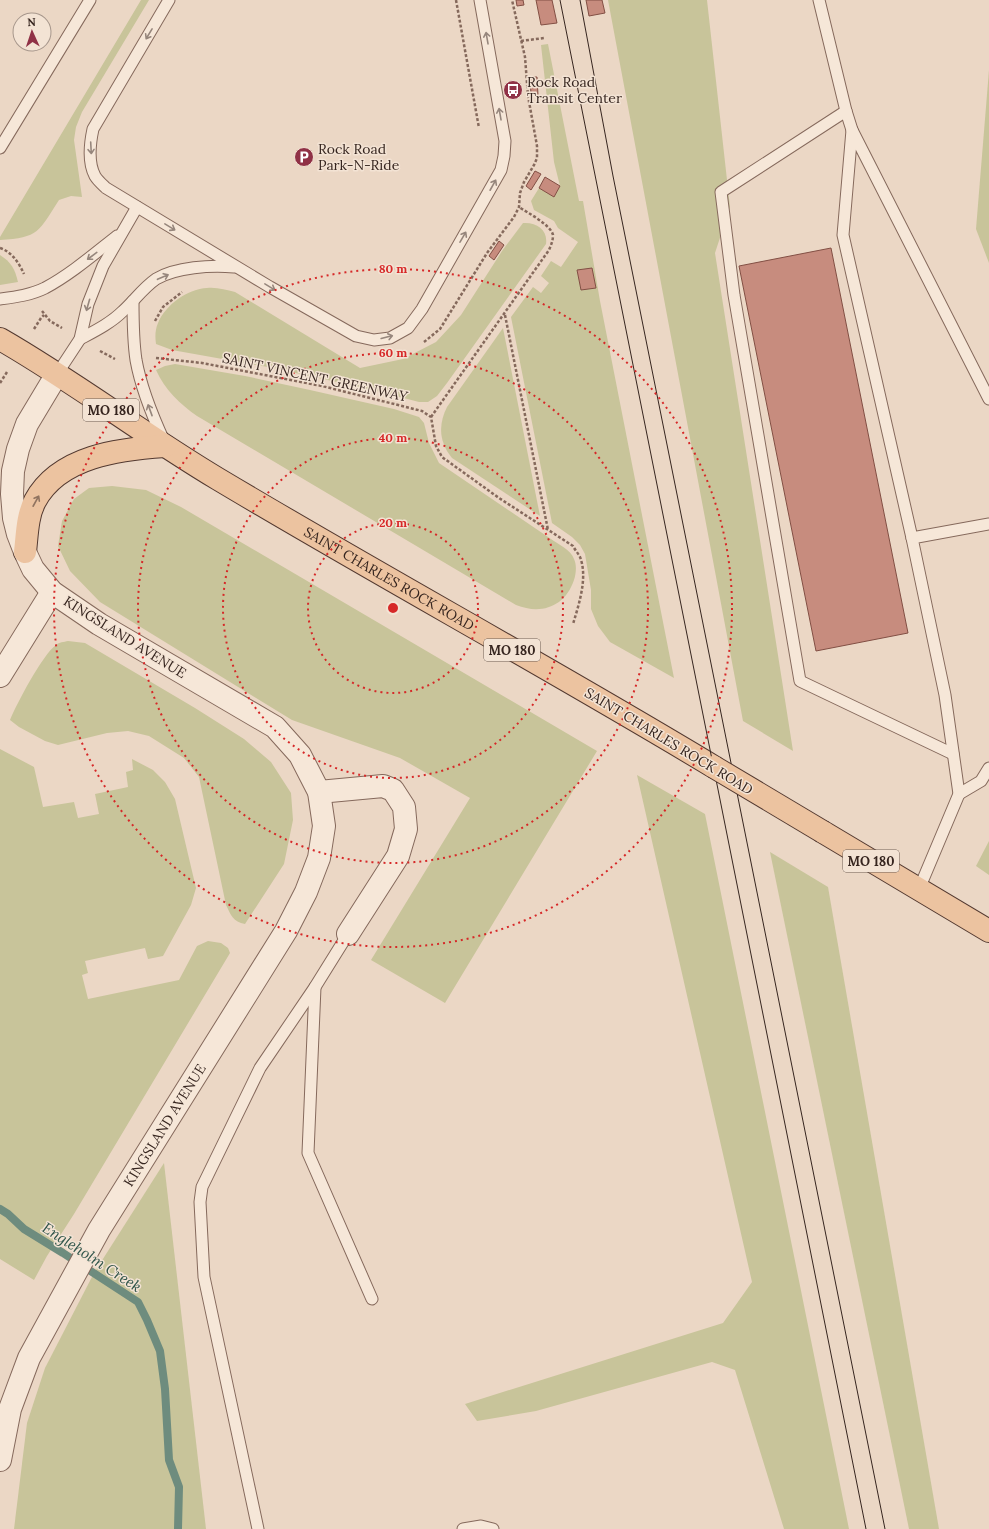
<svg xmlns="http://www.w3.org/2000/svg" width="989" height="1529" viewBox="0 0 989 1529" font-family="Lora,serif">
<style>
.green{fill:#c8c49a}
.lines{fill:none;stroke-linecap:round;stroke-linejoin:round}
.stream{stroke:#6e8c7e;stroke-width:8}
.building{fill:#c78c7e;stroke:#824f44}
.service-casing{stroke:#85695c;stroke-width:13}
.minor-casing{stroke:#85695c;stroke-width:24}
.primary-casing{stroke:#533930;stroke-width:24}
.path{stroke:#85695c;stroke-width:2.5;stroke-dasharray:3 2;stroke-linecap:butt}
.service{stroke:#f6e7d8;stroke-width:11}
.minor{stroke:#f6e7d8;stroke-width:22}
.primary{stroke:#ecc3a0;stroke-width:22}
.tram{stroke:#36251f;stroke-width:1}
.primary-bridge-casing{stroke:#533930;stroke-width:24;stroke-linecap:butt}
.primary-bridge{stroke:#ecc3a0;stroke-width:22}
.oneway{stroke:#96867c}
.oneway2{stroke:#917460}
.ring{fill:none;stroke:#d62828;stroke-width:2;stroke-dasharray:2 4}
.labels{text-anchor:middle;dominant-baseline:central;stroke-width:3;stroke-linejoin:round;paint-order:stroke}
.shield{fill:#f3e3d4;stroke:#6f5e55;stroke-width:1}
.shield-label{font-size:13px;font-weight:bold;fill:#36251f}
.poi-label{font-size:14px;fill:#36251f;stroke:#f3e3d4;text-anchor:start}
.street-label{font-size:14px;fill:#36251f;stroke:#f3e3d4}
.water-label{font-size:15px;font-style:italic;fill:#30554a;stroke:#f3e3d4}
.centre{fill:#d62828;stroke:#f3e3d4;stroke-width:2}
.ring-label{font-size:12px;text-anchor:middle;font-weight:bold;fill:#d62828;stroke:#f3e3d4;stroke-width:3;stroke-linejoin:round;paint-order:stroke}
</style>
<rect width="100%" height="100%" fill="#ebd7c5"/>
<!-- green -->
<g class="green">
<path d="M141 0H149L82 112 76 127 74 140 82 197 71 196 59 200C39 231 39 238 0 240V237Z"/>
<path d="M608 0H707L730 207 715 253 793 751 743 721Z"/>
<path d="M548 44 579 201H583L600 301 674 678 610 642 598 626 591 609V590L585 554 580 545 572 537 552 523 511 317 533 287 541 293 549 283 541 276 551 261 561 267 578 242 558 228 554 221 534 210 531 201 539 188 554 197 560 186 554 162 541 45Z"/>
<path d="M989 70V263L976 229Z"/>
<path d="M523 223C537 222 548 230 546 244L447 383 437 396 428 402H419L373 390 273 368 172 350 156 344C155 337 155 330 158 323 166 304 188 289 207 288 217 287 226 290 235 292L360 368 403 359 436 342 461 315 502 251Z"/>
<path d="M0 255C11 262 15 269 18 282L0 285Z"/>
<path d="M503 328 540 516 452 458C439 442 438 425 447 407Z"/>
<path d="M175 364 245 376 310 390 394 409 419 417 424 423 429 443 439 463 551 539C558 544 571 550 574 559 577 565 576 574 574 580 565 607 541 615 516 605L197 416C180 404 165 390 156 370L165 366Z"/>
<path d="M112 486 146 490 181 507 597 751 445 1003 371 960 470 798 400 758 292 720 100 602 70 571 58 546 62 521 74 499 89 488Z"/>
<path d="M68 641 85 643 195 708 244 739 271 762 291 793 293 820 284 864 245 924C233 922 231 915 226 905L199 777 184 758 149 736 128 731 107 733 58 745 45 741 19 727 10 720C17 703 43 654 56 645 59 642 64 642 68 641Z"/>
<path d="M0 749 34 767 43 807 74 802 78 818 99 814 95 794 128 787 126 772 133 770 132 759 153 770 165 782 175 799 196 888 191 905 163 956 148 959 145 948 85 961 88 973 82 975 88 999 179 980 197 946 208 941 221 943 228 948 230 953 74 1214 47 1256 34 1280 0 1259Z"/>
<path d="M637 775 705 814 849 1529H784L735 1370 712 1362 536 1411 477 1421 465 1404 723 1323 752 1282Z"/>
<path d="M989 841V875L976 866Z"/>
<path d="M770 852 828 887 939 1529H909Z"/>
<path d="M164 1163 206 1529H14L27 1423 45 1368 94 1273Z"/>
</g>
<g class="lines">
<!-- stream -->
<path class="stream" d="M0 1209 8 1214 24 1229 63 1253 138 1302 147 1320 160 1351 165 1389 169 1460 179 1487 178 1529"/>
</g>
<!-- building -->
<g class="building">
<path d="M516 0H523L524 5 517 6Z"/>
<path d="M536 0H552L557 23 541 25Z"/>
<path d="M586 0H602L605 13 589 16Z"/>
<path d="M530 77H537L538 95H531Z"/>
<path d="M535 171 541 174 531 190 526 186Z"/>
<path d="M545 177 560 186 554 197 539 188Z"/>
<path d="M499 241 504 245 494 260 489 256Z"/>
<path d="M831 248 908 633 816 651 739 266Z"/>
<path d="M592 268 596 288 581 290 577 270Z"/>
</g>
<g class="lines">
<defs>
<g id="service">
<path d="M169 0 93 129C90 143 88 163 95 176 98 181 103 185 106 188L270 287 356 336 374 340 390 338 408 328 422 309 501 170 504 156 505 141 480 0"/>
<path d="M819 0 846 111 852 130"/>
<path d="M846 111 721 192 734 295 800 681 953 754"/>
<path d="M0 148 90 0"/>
<path d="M0 299C15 297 31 295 45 288 71 274 94 254 117 236"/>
<path d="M133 301C133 320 133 340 136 360 141 388 152 415 164 441"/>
<path d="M80 339C95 331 111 323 123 311 134 301 143 288 156 279 176 267 211 265 234 267"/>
<path d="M57 374 80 339 88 304 103 266 137 207"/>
<path d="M912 538 843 235 852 130 989 399"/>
<path d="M959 794 981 781 989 768"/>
<path d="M919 889 959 794 945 695 912 538 989 524"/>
<path d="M315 987 308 1153 372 1299"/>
<path d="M258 1529 204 1277 200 1202 202 1187 260 1068 315 987 348 934"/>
<path d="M463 1529 481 1526 493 1529"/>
</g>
<g id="minor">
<path d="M0 676 52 592"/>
<path d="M319 792 383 786 393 790 404 807 406 829 398 856 348 934"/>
<path id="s1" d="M0 1460 10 1409 29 1358 99 1230 286 931 306 892 319 858 324 826 319 792 300 755 275 727 99 624 52 592 33 569 25 552 18 534 14 518 12 494 13 471 18 449 27 424 57 374"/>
</g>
<g id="primary">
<path id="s2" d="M0 339C75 382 144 435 218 479 382 577 550 668 714 767"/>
<path d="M25 552C27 535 27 516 35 501 59 456 120 449 165 446"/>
<path d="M823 832 989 931"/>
</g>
</defs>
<!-- service casing -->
<use href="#service" class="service-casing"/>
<!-- minor casing -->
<use href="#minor" class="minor-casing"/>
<!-- primary casing -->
<use href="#primary" class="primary-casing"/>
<!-- path -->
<g class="path">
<path d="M456 0 479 128"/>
<path d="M521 41 544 38"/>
<path d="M0 248C12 252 19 263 24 274"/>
<path d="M42 311 50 321 62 328"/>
<path d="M505 315 548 530"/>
<path d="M155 321 163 307 182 292"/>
<path d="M34 329 41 318 44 315"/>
<path d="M424 342 440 329 487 253 514 217 519 207 520 193 524 182 534 165 537 158V146L528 96 525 57 512 0"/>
<path d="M100 351 115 359"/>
<path d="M156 358 202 363 322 386 422 411 431 417 436 446 442 457 499 498 573 546C575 550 578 553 580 557 588 577 579 604 573 624"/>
<path d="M0 383 7 372"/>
<path d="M431 417 549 250C551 245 553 241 553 235 551 225 528 213 519 207"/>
</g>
<!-- service -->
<use href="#service" class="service"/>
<!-- minor -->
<use href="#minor" class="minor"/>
<!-- primary -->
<use href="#primary" class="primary"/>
<!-- tram -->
<g class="tram">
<path d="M560 0 866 1529"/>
<path d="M580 0 613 176 885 1529"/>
</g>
<defs>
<path id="primary-bridge" d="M714 767 823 832"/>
</defs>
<!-- primary-bridge casing -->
<use href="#primary-bridge" class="primary-bridge-casing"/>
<!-- primary-bridge -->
<use href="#primary-bridge" class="primary-bridge"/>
</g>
<!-- one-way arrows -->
<defs><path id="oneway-shaft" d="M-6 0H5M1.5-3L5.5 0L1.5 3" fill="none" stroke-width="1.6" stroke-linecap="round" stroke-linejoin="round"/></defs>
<g class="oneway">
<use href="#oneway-shaft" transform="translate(149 34) rotate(121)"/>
<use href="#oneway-shaft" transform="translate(487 38) rotate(-100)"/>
<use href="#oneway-shaft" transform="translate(500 114) rotate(-100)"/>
<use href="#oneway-shaft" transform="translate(91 148) rotate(87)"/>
<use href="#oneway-shaft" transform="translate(493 185) rotate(-61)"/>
<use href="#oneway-shaft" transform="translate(170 227) rotate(31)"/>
<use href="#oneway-shaft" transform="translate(463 237) rotate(-60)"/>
<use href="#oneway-shaft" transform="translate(92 256) rotate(143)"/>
<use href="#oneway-shaft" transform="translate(163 277) rotate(-23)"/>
<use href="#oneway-shaft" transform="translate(270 287) rotate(31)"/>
<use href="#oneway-shaft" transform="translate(88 305) rotate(106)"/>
<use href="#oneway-shaft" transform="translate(387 337) rotate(-14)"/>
<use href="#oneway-shaft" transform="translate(150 410) rotate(-110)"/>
</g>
<use class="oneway2" href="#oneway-shaft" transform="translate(36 501) rotate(-61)"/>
<!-- distance rings -->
<g class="ring">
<circle cx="393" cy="608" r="85"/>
<circle cx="393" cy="608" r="170"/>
<circle cx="393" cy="608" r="255"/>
<circle cx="393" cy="608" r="339"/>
</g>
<!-- icons -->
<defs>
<symbol id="bus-disc" viewBox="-11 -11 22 22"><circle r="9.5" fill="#903146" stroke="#f3e3d4"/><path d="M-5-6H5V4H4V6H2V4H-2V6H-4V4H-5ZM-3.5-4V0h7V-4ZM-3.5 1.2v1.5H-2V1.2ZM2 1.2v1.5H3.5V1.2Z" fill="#fff"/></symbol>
<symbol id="parking-disc" viewBox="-11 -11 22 22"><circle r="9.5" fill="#903146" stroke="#f3e3d4"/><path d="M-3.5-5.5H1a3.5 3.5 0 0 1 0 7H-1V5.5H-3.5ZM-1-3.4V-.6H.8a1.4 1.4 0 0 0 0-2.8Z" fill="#fff"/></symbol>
</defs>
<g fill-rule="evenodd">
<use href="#bus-disc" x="502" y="79" width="22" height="22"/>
<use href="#parking-disc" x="293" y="146" width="22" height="22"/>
</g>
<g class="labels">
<!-- shield labels -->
<g class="shield">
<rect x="83" y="399" width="56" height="22" rx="3"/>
<rect x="484" y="639" width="56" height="22" rx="3"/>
<rect x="843" y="850" width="56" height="22" rx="3"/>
</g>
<g class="shield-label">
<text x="111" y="410">MO 180</text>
<text x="512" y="650">MO 180</text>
<text x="871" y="861">MO 180</text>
</g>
<!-- poi labels -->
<g class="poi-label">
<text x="527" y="82">Rock Road<tspan x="527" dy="16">Transit Center</tspan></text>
<text x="318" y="149">Rock Road<tspan x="318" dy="16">Park-N-Ride</tspan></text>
</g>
<!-- street labels -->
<g class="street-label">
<text transform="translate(315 377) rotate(12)">SAINT VINCENT GREENWAY</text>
<text stroke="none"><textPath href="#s2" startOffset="457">SAINT CHARLES ROCK ROAD</textPath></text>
<text transform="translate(125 637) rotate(32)">KINGSLAND AVENUE</text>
<text transform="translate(669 741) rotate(31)">SAINT CHARLES ROCK ROAD</text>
<text stroke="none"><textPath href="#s1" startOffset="376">KINGSLAND AVENUE</textPath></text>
</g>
<!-- water labels -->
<g class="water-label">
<text transform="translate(92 1257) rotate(33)">Engleholm Creek</text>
</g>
</g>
<circle cx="393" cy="608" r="6" class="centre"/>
<g class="ring-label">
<text x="393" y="273">80 m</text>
<text x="393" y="357">60 m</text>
<text x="393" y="442">40 m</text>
<text x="393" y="527">20 m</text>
</g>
<!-- north arrow -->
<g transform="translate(32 32) rotate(357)"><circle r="19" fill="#f3e3d4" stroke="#a7978c"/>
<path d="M0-3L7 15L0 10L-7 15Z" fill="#903146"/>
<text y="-6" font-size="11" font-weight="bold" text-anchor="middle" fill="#36251f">N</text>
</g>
</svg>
